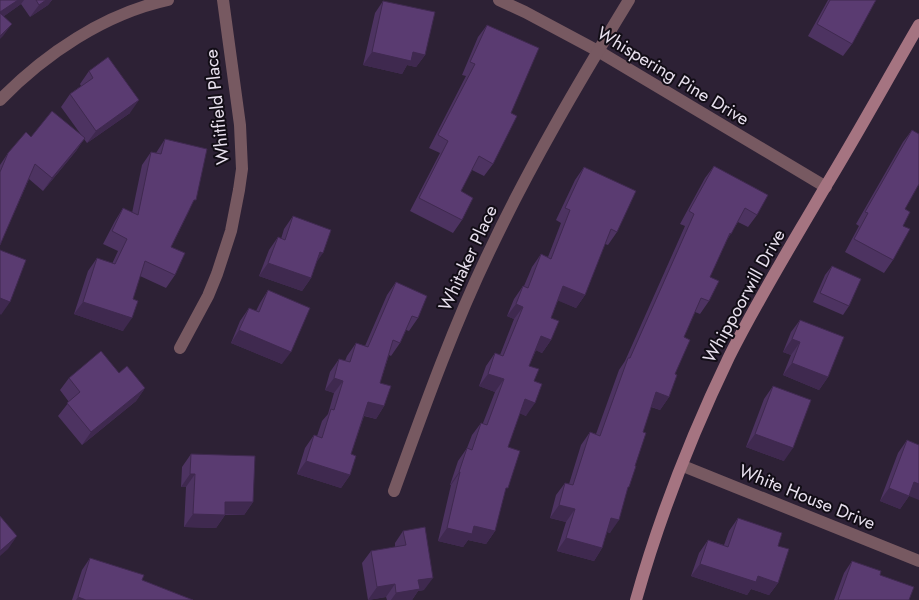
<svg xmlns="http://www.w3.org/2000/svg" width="919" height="600" viewBox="0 0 919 600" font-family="Jost,sans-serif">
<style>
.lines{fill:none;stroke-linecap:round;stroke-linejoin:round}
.street{stroke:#775961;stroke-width:12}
.secondary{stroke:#a57481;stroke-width:12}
.wall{fill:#4d3361}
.shaded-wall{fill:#3f294f}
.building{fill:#5a3b71;stroke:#3f294f}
.labels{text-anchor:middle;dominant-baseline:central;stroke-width:4;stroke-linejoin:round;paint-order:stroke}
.street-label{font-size:18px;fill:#e8e0ee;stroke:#120d16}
</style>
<rect width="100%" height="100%" fill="#2d2135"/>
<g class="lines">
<!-- street -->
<g class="street">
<path d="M499 0 525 12 598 51 826 187"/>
<path d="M0 100C45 54 104 14 168 0"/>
<path d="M180 348 208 296 217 274 231 231 239 190 242 169 240 125 223 0"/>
<path d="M683 466 919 561"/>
<path d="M394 491C423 411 452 329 489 252 530 165 579 82 629 0"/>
</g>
<!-- secondary -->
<path class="secondary" d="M636 600C659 518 692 434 729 357 758 299 792 244 824 189 857 135 887 80 919 25"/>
</g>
<!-- wall -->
<g class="wall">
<path d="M0 0H52L48 5 30 17 21 4 4 16 3 36Z"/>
<path d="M828 0H876L852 44 843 56 808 36Z"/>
<path d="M383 1 425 55 416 67 407 65 402 74 363 65 375 13Z"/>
<path d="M487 25 511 113 493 164 484 176 472 170 461 191 462 220 453 233 410 211 440 153 429 148 466 76 462 75 478 37Z"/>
<path d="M89 71 130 113 87 143 84 139 76 151 43 191 29 179 0 245V165L8 153 31 137 82 136 61 107 70 94 81 86 80 84Z"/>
<path d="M912 130 903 226 893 260 884 273 845 252 859 226 856 224 903 142Z"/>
<path d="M165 139 190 209 171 247 175 275 166 288 140 276 123 331 74 314 88 271 97 258 112 264 118 251 103 244 115 221 123 208 132 213 142 165 151 152 156 153Z"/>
<path d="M714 166 757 215 748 227 738 222 727 240 710 277 709 301 700 314 695 312 684 337 669 397 660 410 651 407 643 432 627 491 610 533 607 532 602 548 594 561 557 551 566 522 550 518 556 495 565 483 569 484 581 445 590 432 596 434 619 370 625 361 685 226 680 224 705 178Z"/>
<path d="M584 167 617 232 608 245 605 244 585 295 576 308 558 300 551 318V340L542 353 536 350 529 366 534 381 526 416 520 413 508 447 504 493 495 531 486 544 468 540 463 547 438 541 451 485H450L458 461 467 448 472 435 481 423H483L495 392 479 386 486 366 495 353 500 355 514 319 507 316 514 299 523 286H524L532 267 541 254 548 257 561 223 556 220 575 180Z"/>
<path d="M293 216 316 263 311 278 302 291 259 276 269 250 278 237 281 239 284 229Z"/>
<path d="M832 266 849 306 843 315 813 302 825 275Z"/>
<path d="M396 282 418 318 409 331 406 330 400 343 391 356 389 355 380 383 384 406 376 419 364 416 351 454 350 475 341 488 297 474 305 448 314 435 317 436 322 421 328 414 334 393 325 390 330 372 339 359 345 361 347 356 356 343 365 346 387 295Z"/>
<path d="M268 290 282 364 231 343 240 321 249 308 256 311 260 303Z"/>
<path d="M800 320 828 377 819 390 783 375 791 355 783 352 791 332Z"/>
<path d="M119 373 145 388 136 401 82 445 58 416 69 402 60 390 69 378Z"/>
<path d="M773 386 784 461 746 447 764 399Z"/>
<path d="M907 440 909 496 900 509 880 501 898 453Z"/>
<path d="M191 454 253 502 244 515H225L216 528 184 527 186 487H181L182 467Z"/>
<path d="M738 518 778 546V583L769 595 751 589 747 595 691 576 699 553 708 540 724 545 729 531Z"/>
<path d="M403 531 424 590 418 591 412 600H387L386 597 368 600 362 563 371 551 395 547V543Z"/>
<path d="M90 558 142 580 193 600H72L82 570Z"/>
<path d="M852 561 880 575 909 600H834L844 573Z"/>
</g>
<!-- shaded-wall -->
<g class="shaded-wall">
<path d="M18 0H24L21 4 0 19V12Z"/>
<path d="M46 0H52L48 5 30 17 39 5Z"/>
<path d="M12 24 3 36 0 39V36Z"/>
<path d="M372 52H413L425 55 416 67 407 65 402 74 363 65Z"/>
<path d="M139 100 130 113 87 143 96 131Z"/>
<path d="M85 138 76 151 43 191 52 178Z"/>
<path d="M320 252 323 253 314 266Z"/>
<path d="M268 263 311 278 302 291 259 276Z"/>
<path d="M563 286 585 295 576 308 554 299Z"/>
<path d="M0 298 10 302 1 315 0 314Z"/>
<path d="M83 302 132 318 123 331 74 314Z"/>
<path d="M516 304 523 307 514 319 507 316Z"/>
<path d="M239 330 291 352 282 364 231 343Z"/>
<path d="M541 336 551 340 542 353 533 349Z"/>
<path d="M792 339 800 342 791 355 783 352Z"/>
<path d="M792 363 828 377 819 390 783 375Z"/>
<path d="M488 374 504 379 495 392 479 386Z"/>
<path d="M334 378 343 381 334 393 325 390Z"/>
<path d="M145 388 136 401 82 445 91 432Z"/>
<path d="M656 392 669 397 660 410 647 405Z"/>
<path d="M525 399 535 403 526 416 516 412Z"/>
<path d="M368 402 384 406 376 419 359 414Z"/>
<path d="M755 434 793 448 784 461 746 447Z"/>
<path d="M306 461 350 475 341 488 297 474Z"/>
<path d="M459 472H460L451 485H450Z"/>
<path d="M190 474H195L186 487H181Z"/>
<path d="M914 482 919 484V500L909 496 900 509 880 501 889 488Z"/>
<path d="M225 502H253L244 515 216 514Z"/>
<path d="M559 505 575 509 566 522 550 518Z"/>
<path d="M193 514 225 515 216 528 184 527Z"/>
<path d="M611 518 619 520 610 533 602 530Z"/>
<path d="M474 526 495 531 486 544 468 540 463 547 438 541 447 528Z"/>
<path d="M17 536 8 549 0 556V551Z"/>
<path d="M566 538 602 548 594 561 557 551Z"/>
<path d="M700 564 758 576 778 583 769 595 751 589 747 595 691 576Z"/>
<path d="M433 578 424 590 418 591 412 600H391L396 593 418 580Z"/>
<path d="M395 584 386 597 368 600 377 587Z"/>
<path d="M78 597 86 600H76Z"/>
</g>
<!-- building -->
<g class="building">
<path d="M0 0H18L0 12Z"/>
<path d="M36 0H46L39 5Z"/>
<path d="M830 0H876L852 44 817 24Z"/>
<path d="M383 1 435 12 425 55 413 52 411 61 372 52Z"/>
<path d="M0 13 12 24 0 36Z"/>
<path d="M487 25 539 48 511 113 517 116 493 164 479 156 461 191 473 198 462 220 419 198 448 141 438 135 475 64 470 62Z"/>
<path d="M108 57 139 100 96 131 70 94 93 78 89 71Z"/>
<path d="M52 111 85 138 52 178 35 164 0 245V172L8 153 26 132 31 137Z"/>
<path d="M912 130 919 134V184L905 209 910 212 903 226 910 229 893 260 854 239 868 213 865 212Z"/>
<path d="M165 139 207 149 196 200H194L171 247 185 253 175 275 145 261 133 299 138 301 132 318 83 302 97 258 115 264 127 239 112 231 123 208 138 215 151 152 161 154Z"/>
<path d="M714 166 768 195 757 215 745 208 731 234 730 233 710 277 719 281 709 301 701 298 684 337 690 340 675 374 677 375 669 397 656 392 643 432 646 433 635 466H636L629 487H628L619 520 611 518 602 548 566 538 575 509 559 505 565 483 573 485 590 432 600 436 628 358H630L694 214 689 211Z"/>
<path d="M584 167 636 191 617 232 611 229 585 295 563 286 551 318 559 321 551 340 541 336 529 366 539 369 534 381 542 384 535 403 525 399 508 447 520 451 508 488H506L495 531 474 526 472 534 447 528 460 472H459L467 448 472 450 481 423 487 425 504 379 488 374 495 353 503 356 523 307 516 304 523 286 528 288 541 254 551 259 570 210 565 208Z"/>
<path d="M293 216 331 230 323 253 320 252 311 278 268 263 278 237 285 240Z"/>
<path d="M0 250 26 260 10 302 0 298Z"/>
<path d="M832 266 861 279 849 306 820 293Z"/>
<path d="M396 282 427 296 418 318 412 316 400 343 393 340 380 383 391 386 384 406 368 402 351 454 356 456 350 475 306 461 314 435 322 438 331 409 334 410 343 381 334 378 339 359 350 362 356 343 368 347Z"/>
<path d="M268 290 310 308 291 352 239 330 249 308 259 312Z"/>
<path d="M800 320 844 337 828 377 792 363 800 342 792 339Z"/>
<path d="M101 351 119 373 127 366 145 388 91 432 67 403 80 392 69 378Z"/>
<path d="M773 386 811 400 793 448 755 434Z"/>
<path d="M907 440 919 445V484L914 482 909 496 889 488Z"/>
<path d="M191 454 255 456 253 502H225V515L193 514 195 474H190Z"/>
<path d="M0 516 17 536 0 551Z"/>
<path d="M738 518 782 533 778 546 789 549 778 583 758 576 756 582 700 564 708 540 728 547Z"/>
<path d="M425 527 433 578 418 580 420 589 396 593 395 584 377 587 371 551 406 545 403 531Z"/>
<path d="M90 558 144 575 142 580 193 600H86L78 597Z"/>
<path d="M852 561 881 571 880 575 914 587 909 600H838Z"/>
</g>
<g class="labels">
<!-- street labels -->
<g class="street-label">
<text transform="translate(673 76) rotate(31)">Whispering Pine Drive</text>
<text transform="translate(217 107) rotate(-96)">Whitfield Place</text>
<text transform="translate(468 258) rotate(-65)">Whitaker Place</text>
<text transform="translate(744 296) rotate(-61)">Whippoorwill Drive</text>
<text transform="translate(807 497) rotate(22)">White House Drive</text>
</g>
</g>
</svg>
